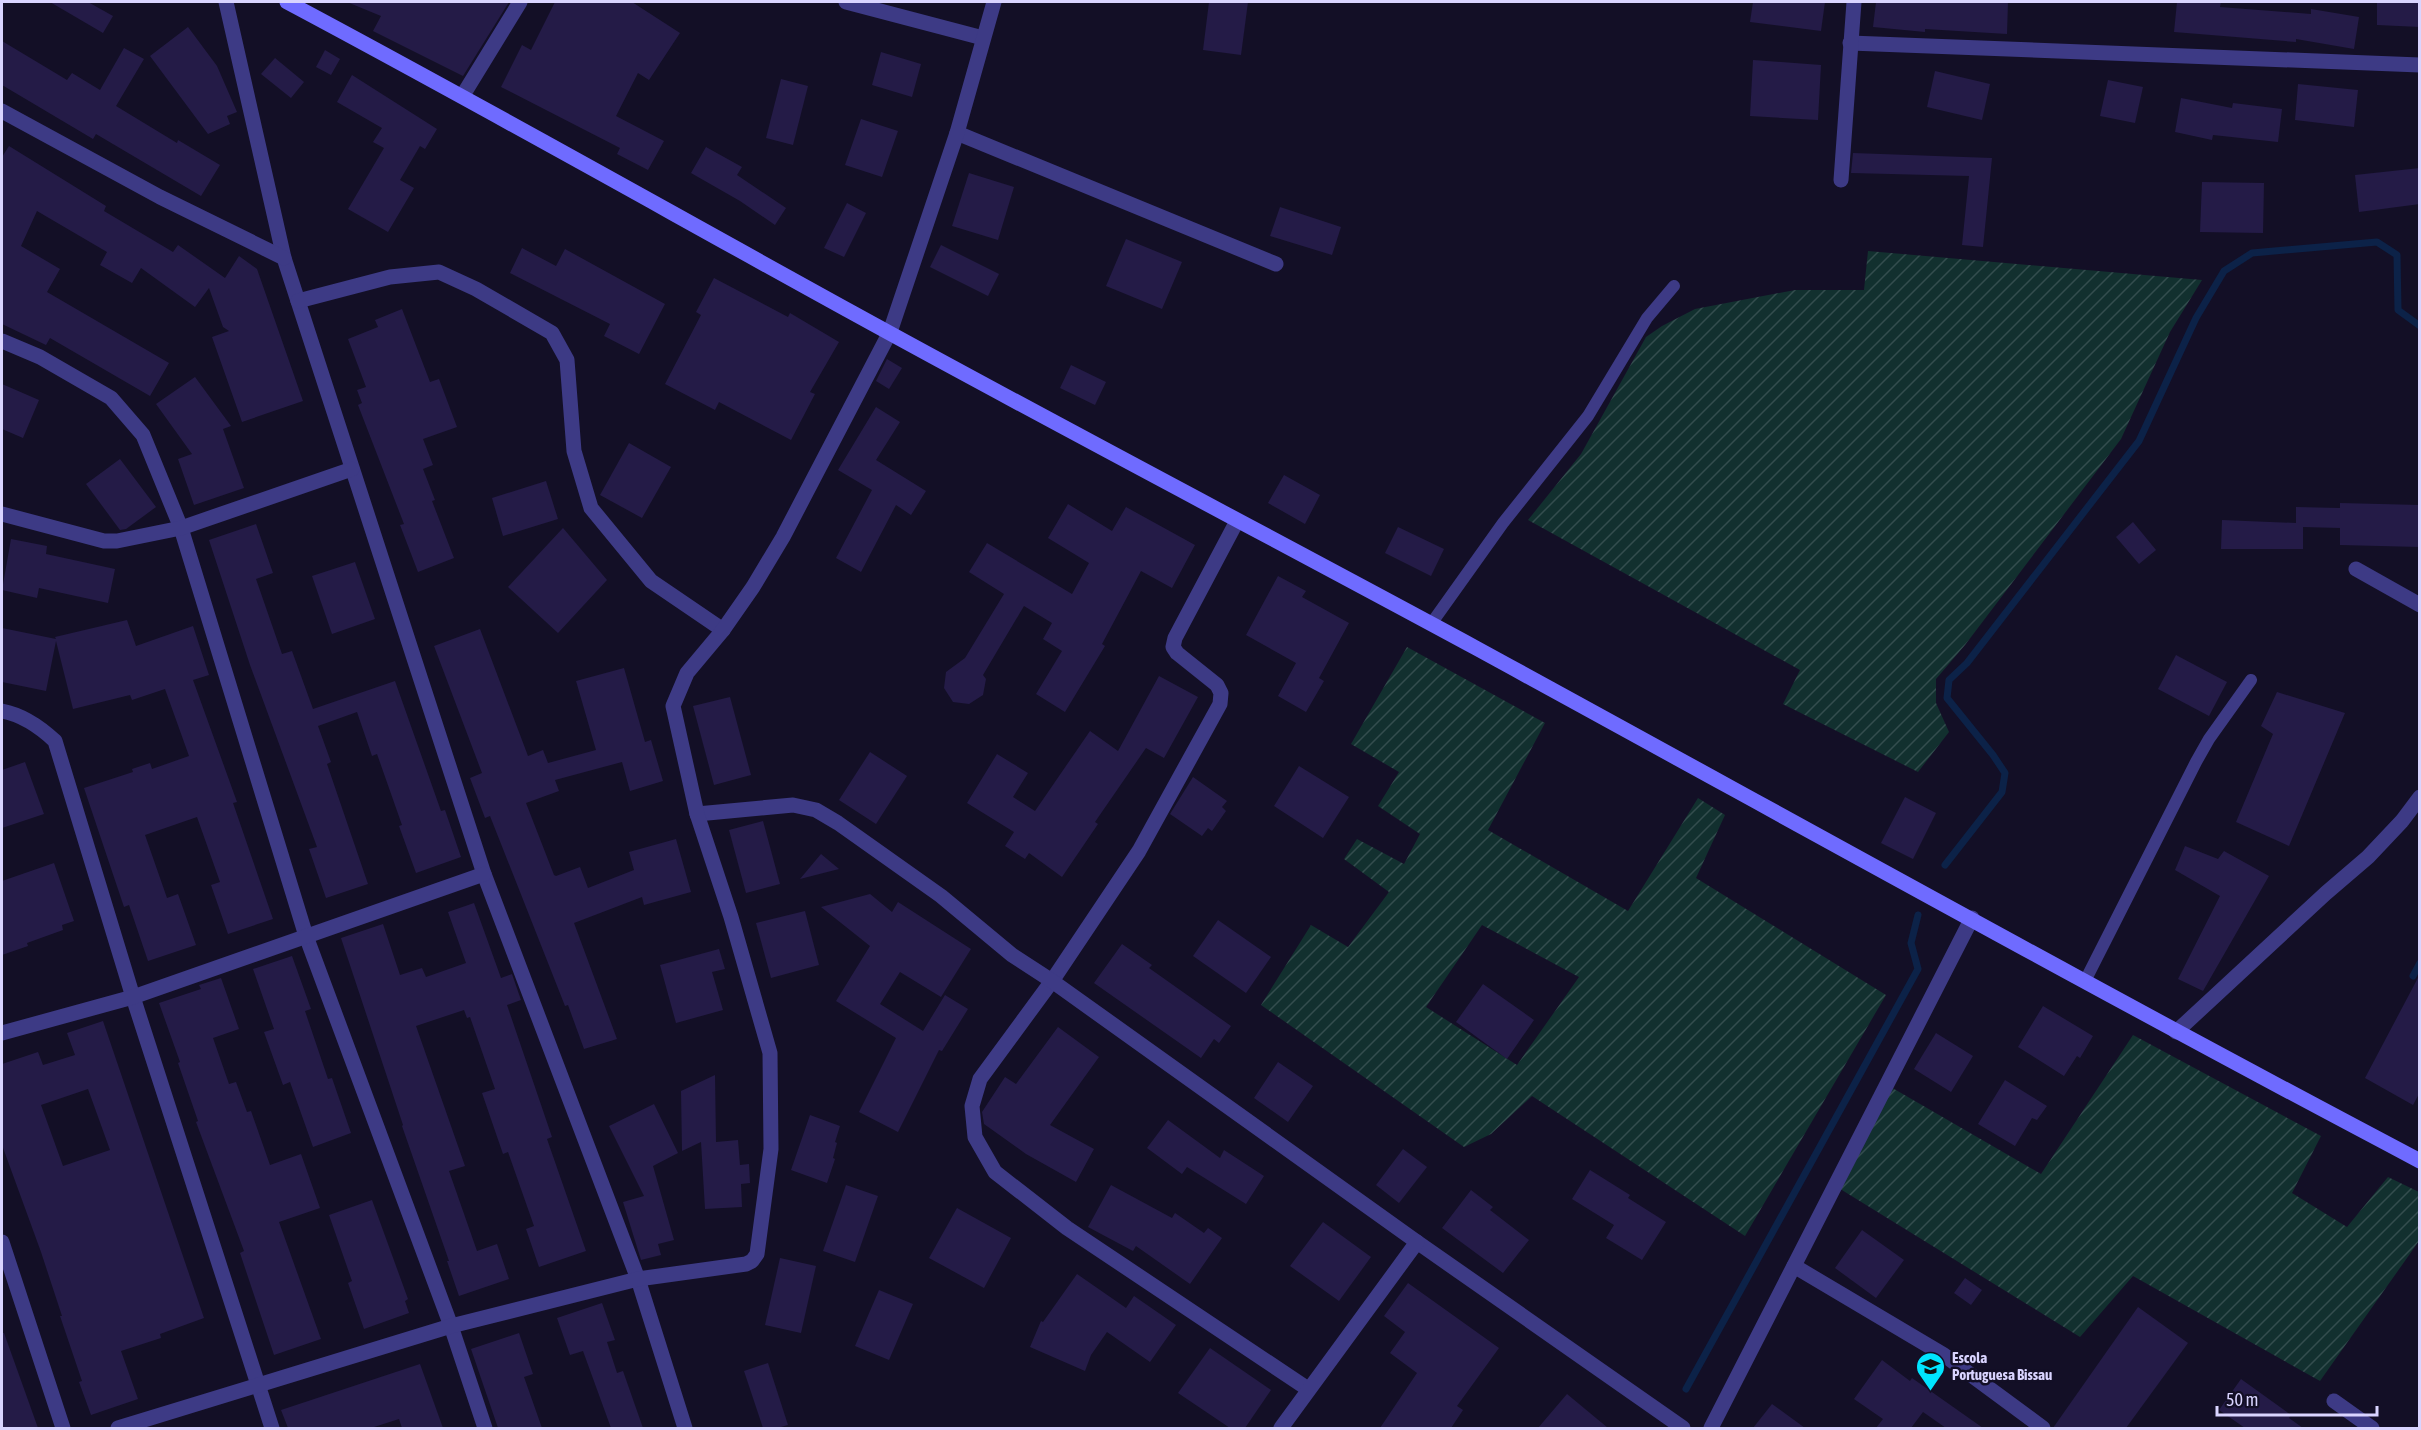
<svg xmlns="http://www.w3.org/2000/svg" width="2421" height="1430" viewBox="0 0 2421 1430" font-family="'Asap Condensed',sans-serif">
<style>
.garden{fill:url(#garden-furrows);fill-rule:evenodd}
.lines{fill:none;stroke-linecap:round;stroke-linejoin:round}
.stream{stroke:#0c2248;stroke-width:7}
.building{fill:#241b47;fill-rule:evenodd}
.service{stroke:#3d3a85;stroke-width:12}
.minor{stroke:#3d3a85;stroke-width:15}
.secondary{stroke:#6f6bff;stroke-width:15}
.labels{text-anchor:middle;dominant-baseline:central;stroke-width:5;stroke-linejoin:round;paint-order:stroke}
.poi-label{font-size:15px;font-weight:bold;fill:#d9d4ff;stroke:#130f26;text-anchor:start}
</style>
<defs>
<pattern id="garden-furrows" width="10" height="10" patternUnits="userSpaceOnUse" patternTransform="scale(1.5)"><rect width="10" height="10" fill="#12302f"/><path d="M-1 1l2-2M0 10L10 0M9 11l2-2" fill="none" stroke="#344d4e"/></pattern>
</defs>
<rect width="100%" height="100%" fill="#130f26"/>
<!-- garden -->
<g class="garden">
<path d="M1868 251 2202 280 2170 332 2121 439 1965 645 1936 679V703L1949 732 1918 772 1783 704 1800 670 1528 520 1581 454 1646 337 1662 326 1695 309 1795 290H1864Z"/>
<path d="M1407 647 1545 723 1488 830 1628 911 1698 798 1725 815 1696 878 1886 995 1745 1236 1532 1096 1491 1134 1464 1147 1261 1005 1311 925 1348 947 1389 892 1344 859 1357 839 1404 864 1420 834 1378 806 1399 772 1351 744ZM1482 925 1579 977 1517 1065 1426 1007Z"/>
<path d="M2133 1035 2321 1136 2292 1193 2347 1227 2388 1177 2419 1192V1241L2320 1381 2133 1276 2080 1337 1837 1187 1889 1086 2041 1174Z"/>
</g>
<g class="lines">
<!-- stream -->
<g class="stream">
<path d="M1945 865 2002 792 2005 773 1993 755 1947 698 1949 680 1967 663 2139 441 2196 318 2224 271 2252 253 2377 242 2397 255 2398 310 2420 326"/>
<path d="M2413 976 2420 963"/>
<path d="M1686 1389 1918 969 1911 943 1918 915"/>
</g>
</g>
<!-- building -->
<g class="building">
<path d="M50 2H88L113 16 103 33Z"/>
<path d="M347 2H509L463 76 373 31 381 16Z"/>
<path d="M555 2H632L680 33 649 80 638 73 616 116 664 141 648 170 617 154 620 148 501 87 522 45 531 50Z"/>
<path d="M1209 2H1248L1241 55 1203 50Z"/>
<path d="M1753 2H1825L1821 31 1750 22Z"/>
<path d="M1876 2H2008L2007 34 1925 29V32L1873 27Z"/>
<path d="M2177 2H2221L2220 7 2311 14V9L2359 17 2354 49 2296 39V42L2174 32Z"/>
<path d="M2377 2H2420V27L2377 25Z"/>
<path d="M188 27 217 66 237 112 227 116 230 124 208 134 150 56Z"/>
<path d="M2 41 67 80 72 73 100 90 124 48 144 59 116 106 177 143 178 140 220 165 201 196 96 134 93 139 2 85Z"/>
<path d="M325 50 340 59 331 75 316 67Z"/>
<path d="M881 52 921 64 912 97 872 85Z"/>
<path d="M275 58 304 82 291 98 261 74Z"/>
<path d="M1753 60 1821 65 1818 120 1750 116Z"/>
<path d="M1935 71 1990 84 1982 120 1927 107Z"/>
<path d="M352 75 437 129 425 149 420 146 400 180 414 188 388 232 348 209 384 148 373 142 382 128 337 102Z"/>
<path d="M781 79 808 86 793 145 766 138Z"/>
<path d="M2108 80 2143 87 2135 123 2100 116Z"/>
<path d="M2298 84 2358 90 2354 127 2295 120Z"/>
<path d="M2181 98 2232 108 2233 103 2282 109 2278 142 2213 135 2212 140 2175 132Z"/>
<path d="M861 119 898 131 882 177 845 165Z"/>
<path d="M9 146 106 206 104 211 173 252 178 245 225 278 239 256 257 269 303 401 242 422 212 337 229 331 223 327 209 288 195 307 141 268 132 283 100 265 107 252 37 211 21 246 60 269 47 292 169 363 150 396 50 338 46 345 2 324V157Z"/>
<path d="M706 147 742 167 737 175 786 208 775 225 740 201 691 173Z"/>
<path d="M1853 153 1992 158 1983 247 1962 245 1969 176 1851 173Z"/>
<path d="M2420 168V204L2359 212 2355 175Z"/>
<path d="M969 173 1014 187 998 240 952 226Z"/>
<path d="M2202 182 2264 183 2263 233 2200 232Z"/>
<path d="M847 203 866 213 844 257 824 248Z"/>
<path d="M1280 207 1341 227 1332 255 1270 236Z"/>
<path d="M1126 239 1182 262 1162 309 1106 286Z"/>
<path d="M941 245 999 274 988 296 930 267Z"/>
<path d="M522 248 556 266 565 249 665 304 639 354 604 336 610 324 510 273Z"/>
<path d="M714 278 788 317 790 313 839 342 810 392 815 394 791 440 719 402 715 410 665 384 701 315 696 312Z"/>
<path d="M402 309 430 382 439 379 457 427 423 439 433 465 423 469 435 500 432 501 454 558 418 572 400 525 404 524 358 405 362 403 357 390 366 387 348 339 378 327 375 320Z"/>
<path d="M887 359 902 368 889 389 876 381Z"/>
<path d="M1071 365 1106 382 1095 405 1060 388Z"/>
<path d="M195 377 231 426 223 429 244 488 194 505 178 459 192 454 156 404Z"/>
<path d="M2 384 39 400 23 438 2 429Z"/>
<path d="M876 407 900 422 876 460 926 491 911 515 896 505 861 572 836 558 872 490 838 470Z"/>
<path d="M629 443 671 467 642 518 600 495Z"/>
<path d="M120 459 156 507 126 529 120 530 86 484Z"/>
<path d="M1284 475 1320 495 1305 524 1268 503Z"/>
<path d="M546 481 558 519 503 536 492 498Z"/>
<path d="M2340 503 2420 505V547L2340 545V528L2303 527V549H2221L2222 520 2296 523V507L2340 508Z"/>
<path d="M1068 504 1112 531 1126 507 1195 545 1172 588 1141 571 1102 644 1105 646 1065 712 1036 694 1062 651 1043 639 1052 623 1024 606 983 675 986 679 983 695 969 704 953 702 944 688 946 672 965 658 1004 594 969 572 987 543 1072 594 1089 563 1048 538Z"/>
<path d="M2133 522 2156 550 2139 564 2116 537Z"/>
<path d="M256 524 273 573 256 579 282 654 292 651 313 709 395 681 441 811 445 810 461 857 416 873 399 826 402 825 377 754 372 756 357 712 318 726 331 762 327 764 368 884 326 898 309 849 317 847 250 665 209 540Z"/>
<path d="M1398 527 1444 549 1431 576 1385 553Z"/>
<path d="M563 528 607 580 558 633 508 587Z"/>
<path d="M11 539 47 546 46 554 115 569 108 603 39 588 37 598 2 590Z"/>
<path d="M355 562 375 619 332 634 312 576Z"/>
<path d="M1278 576 1306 591 1302 597 1349 623 1319 678 1324 681 1306 712 1278 696 1296 663 1246 635Z"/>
<path d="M127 620 136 646 193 626 209 675 193 680 237 802 233 803 273 919 228 934 211 885 220 882 197 817 145 835 167 898 178 894 196 945 148 961 129 905 124 907 84 788 133 772 132 769 150 763 152 769 189 756 165 689 132 700 130 695 73 709 56 641 46 691 2 682V628L56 639 55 637Z"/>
<path d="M480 629 528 756 543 750 548 763 596 750 576 681 624 668 645 742 651 740 663 781 630 791 622 762 555 780 559 791 526 803 554 875 556 876 580 867 588 888 634 870 629 852 676 839 691 892 644 905 642 897 574 923 617 1039 584 1049 568 1005 565 1006 490 816 485 818 470 778 482 773 434 646Z"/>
<path d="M2176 655 2227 682 2209 716 2158 689Z"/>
<path d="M1159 676 1198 697 1164 758 1146 748 1095 822 1098 824 1062 877 1029 853 1025 859 1005 846 1014 832 967 803 997 754 1028 773 1013 797 1035 811 1090 731 1118 751Z"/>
<path d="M2277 692 2345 713 2289 846 2236 822 2273 734 2261 726Z"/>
<path d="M730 697 751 775 714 785 693 706Z"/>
<path d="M870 752 907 776 876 824 839 800Z"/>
<path d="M25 762 44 814 2 828V770Z"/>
<path d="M1299 766 1349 797 1323 838 1274 806Z"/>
<path d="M1193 777 1227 801 1222 807 1226 811 1212 831 1208 828 1202 836 1170 814Z"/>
<path d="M1905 797 1936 813 1913 859 1881 843Z"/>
<path d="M763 821 780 884 746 893 729 830Z"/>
<path d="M2185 846 2218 859 2224 851 2269 876 2203 991 2178 979 2220 896 2175 870Z"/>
<path d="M821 854 839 869 800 879Z"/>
<path d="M54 863 74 921 62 925 63 930 27 943 28 946 2 955V881Z"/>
<path d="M870 894 892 912 898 902 971 949 941 997 900 972 880 1004 923 1031 945 995 968 1009 942 1051 939 1050 898 1132 859 1112 896 1038 836 1001 870 946 821 907Z"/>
<path d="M474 903 501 978 512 974 521 1000 507 1005 552 1137 547 1139 586 1251 539 1267 526 1229 534 1226 508 1152 503 1154 482 1093 495 1089 470 1017 467 1018 464 1010 416 1026 465 1166 449 1171 477 1251 497 1244 509 1279 459 1296 447 1261H449L402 1126 403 1125 341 938 383 924 400 975 422 968 426 977 466 963 448 912Z"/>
<path d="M805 911 819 965 771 978 756 923Z"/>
<path d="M1218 920 1271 957 1246 993 1193 956Z"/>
<path d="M1122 944 1152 965 1149 968 1231 1026 1219 1043 1214 1039 1201 1058 1094 983Z"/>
<path d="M719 949 725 969 712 972 723 1010 676 1023 660 965Z"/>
<path d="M292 956 311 1009 305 1011 328 1079 332 1078 351 1133 313 1147 290 1082 283 1085 264 1032 274 1029 253 969Z"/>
<path d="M2420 974V1092L2413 1105 2365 1078Z"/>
<path d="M221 978 239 1029 213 1038 229 1084 236 1082 247 1112 251 1111 270 1165 301 1154 320 1208 279 1222 321 1339 274 1355 240 1253 244 1251 196 1122 198 1121 178 1063 180 1062 159 1003 201 989 199 985Z"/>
<path d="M1483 984 1534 1020 1507 1059 1456 1022Z"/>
<path d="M2043 1006 2093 1036 2080 1058 2077 1056 2064 1076 2018 1047Z"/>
<path d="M103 1021 204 1318 160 1334 161 1338 121 1351 138 1399 91 1415 79 1382 82 1381 60 1316H62L41 1252 2 1145V1064L38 1052 43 1065 75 1055 67 1033ZM88 1089 110 1150 63 1166 41 1105Z"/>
<path d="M1058 1027 1099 1057 1050 1125 1094 1149 1076 1182 1026 1154 984 1124 982 1112 1005 1077 1016 1084Z"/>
<path d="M1936 1033 1973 1056 1951 1092 1914 1069Z"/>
<path d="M1278 1062 1313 1086 1288 1122 1254 1098Z"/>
<path d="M715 1075 716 1142 738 1140 740 1165 749 1164 750 1183 741 1184 742 1207 705 1209 701 1142 682 1151 681 1091Z"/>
<path d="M2005 1080 2047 1106 2037 1120 2032 1118 2015 1146 1978 1124Z"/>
<path d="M654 1104 678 1153 653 1166 674 1240 658 1244 661 1255 641 1260 623 1202 644 1196 609 1126Z"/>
<path d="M810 1115 840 1126 835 1142 837 1143 833 1158 835 1159 827 1183 791 1170Z"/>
<path d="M1168 1120 1220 1158 1224 1150 1264 1176 1246 1204 1187 1167 1182 1174 1147 1148Z"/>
<path d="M1403 1149 1427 1167 1399 1203 1376 1185Z"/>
<path d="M1590 1170 1630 1195 1628 1198 1666 1222 1642 1260 1606 1238 1614 1225 1572 1199Z"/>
<path d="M846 1185 878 1196 855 1262 823 1251Z"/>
<path d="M1111 1185 1172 1218 1175 1213 1204 1233 1208 1228 1222 1238 1190 1284 1136 1246 1133 1251 1088 1227Z"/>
<path d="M1471 1190 1493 1207 1490 1210 1529 1240 1503 1273 1442 1228Z"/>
<path d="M372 1200 408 1299 405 1301 409 1313 364 1329 348 1283 352 1281 329 1215Z"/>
<path d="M957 1208 1011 1238 984 1288 929 1258Z"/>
<path d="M1323 1222 1371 1257 1339 1301 1290 1266Z"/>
<path d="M1862 1230 1904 1260 1876 1298 1835 1268Z"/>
<path d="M780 1258 816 1266 801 1333 765 1325Z"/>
<path d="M1077 1274 1126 1308 1134 1296 1176 1325 1150 1362 1107 1332 1091 1355 1085 1371 1030 1347 1041 1321 1043 1322Z"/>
<path d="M1965 1278 1982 1290 1971 1305 1954 1293Z"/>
<path d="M1408 1283 1499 1348 1457 1406 1463 1410 1451 1428H1380L1417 1373 1390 1353 1405 1332 1384 1316Z"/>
<path d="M879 1290 913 1304 889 1360 855 1346Z"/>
<path d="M602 1303 615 1340 607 1342 617 1373 623 1371 643 1428H611L583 1351 570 1355 557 1318Z"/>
<path d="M2138 1307 2188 1343 2126 1428H2053Z"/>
<path d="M2 1333H4L38 1428H2Z"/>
<path d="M519 1333 533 1374 524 1377 542 1428H498L471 1349Z"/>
<path d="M1210 1348 1271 1390 1245 1428H1230L1178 1393Z"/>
<path d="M1882 1360 1910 1381 1912 1378 1983 1428H1946L1923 1412 1911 1428H1876L1883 1419 1854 1399Z"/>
<path d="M768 1363 788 1425 777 1428H763L744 1371Z"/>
<path d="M420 1364 443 1428H402L399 1419 371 1428H288L281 1410Z"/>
<path d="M2241 1379 2291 1415 2289 1418 2303 1428H2245L2219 1410Z"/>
<path d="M1567 1394 1608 1428H1538Z"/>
<path d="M1772 1404 1805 1428H1753Z"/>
</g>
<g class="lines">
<!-- service -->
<g class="service">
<path d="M1431 624 1503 523 1588 416 1647 318 1674 286"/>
<path d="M2085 981 2196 762 2209 739 2251 680"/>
</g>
<!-- minor -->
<g class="minor">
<path d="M226 2 284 258 484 874 638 1279 685 1428"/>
<path d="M846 2 983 38"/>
<path d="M1850 43 2420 65"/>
<path d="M463 95 520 2"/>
<path d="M2 111 160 197 284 258"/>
<path d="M957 133 1276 264"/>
<path d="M1841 180 1854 2"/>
<path d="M298 301 390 277 439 272 476 289 552 333 567 360 574 451 591 508 651 581 723 630"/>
<path d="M2 341 40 357 111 398 143 435 181 528 306 936 451 1326 485 1428"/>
<path d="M2 514 104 541H117L181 528 352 469"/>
<path d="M1237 521 1175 638 1173 647 1177 653 1217 685 1221 693 1220 704 1139 851 1052 981 980 1079 972 1106 975 1137 995 1172 1067 1228 1308 1389"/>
<path d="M2356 569 2420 605"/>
<path d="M2 711C23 715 39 726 55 741L133 997 272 1428"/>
<path d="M697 814 793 805 816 810 838 823 941 896 1012 955 1052 981 1417 1242 1683 1428"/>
<path d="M2176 1032 2326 893 2368 857 2402 821 2420 797"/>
<path d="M2 1033 133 997 484 874"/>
<path d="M2 1242 63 1428"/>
<path d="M1794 1266 1944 1355 2043 1428"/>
<path d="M2334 1401 2372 1428"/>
<path d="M118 1428 451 1326 638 1279 746 1264 752 1261 757 1254 771 1149 770 1053 731 917 697 814 673 706 687 673 723 630 753 587 783 537 890 332 957 133 994 2"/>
<path d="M1281 1428 1417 1242"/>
<path d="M1711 1428 1972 918"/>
</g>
<!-- secondary -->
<path class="secondary" d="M287 2C477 103 664 209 853 313 1060 427 1269 536 1476 648 1791 820 2103 994 2420 1161"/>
</g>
<!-- icons -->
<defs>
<symbol id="school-pin" viewBox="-11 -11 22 30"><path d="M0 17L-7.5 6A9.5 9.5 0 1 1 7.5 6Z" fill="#00e5ff" stroke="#130f26"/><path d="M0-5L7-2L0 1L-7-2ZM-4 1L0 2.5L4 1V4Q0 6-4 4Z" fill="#111"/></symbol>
</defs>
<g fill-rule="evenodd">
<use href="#school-pin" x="1914" y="1350" width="33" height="45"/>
</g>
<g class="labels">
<!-- poi labels -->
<g class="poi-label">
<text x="1952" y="1357">Escola<tspan x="1952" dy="17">Portuguesa Bissau</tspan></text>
</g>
</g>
<!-- border -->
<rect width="2421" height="1430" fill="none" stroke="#d9d4ff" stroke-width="6"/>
<!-- scale -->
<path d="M2217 1406v9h160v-9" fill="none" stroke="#d9d4ff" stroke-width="3"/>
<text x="2226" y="1406" font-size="18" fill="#d9d4ff" stroke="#130f26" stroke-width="4.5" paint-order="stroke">50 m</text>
</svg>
